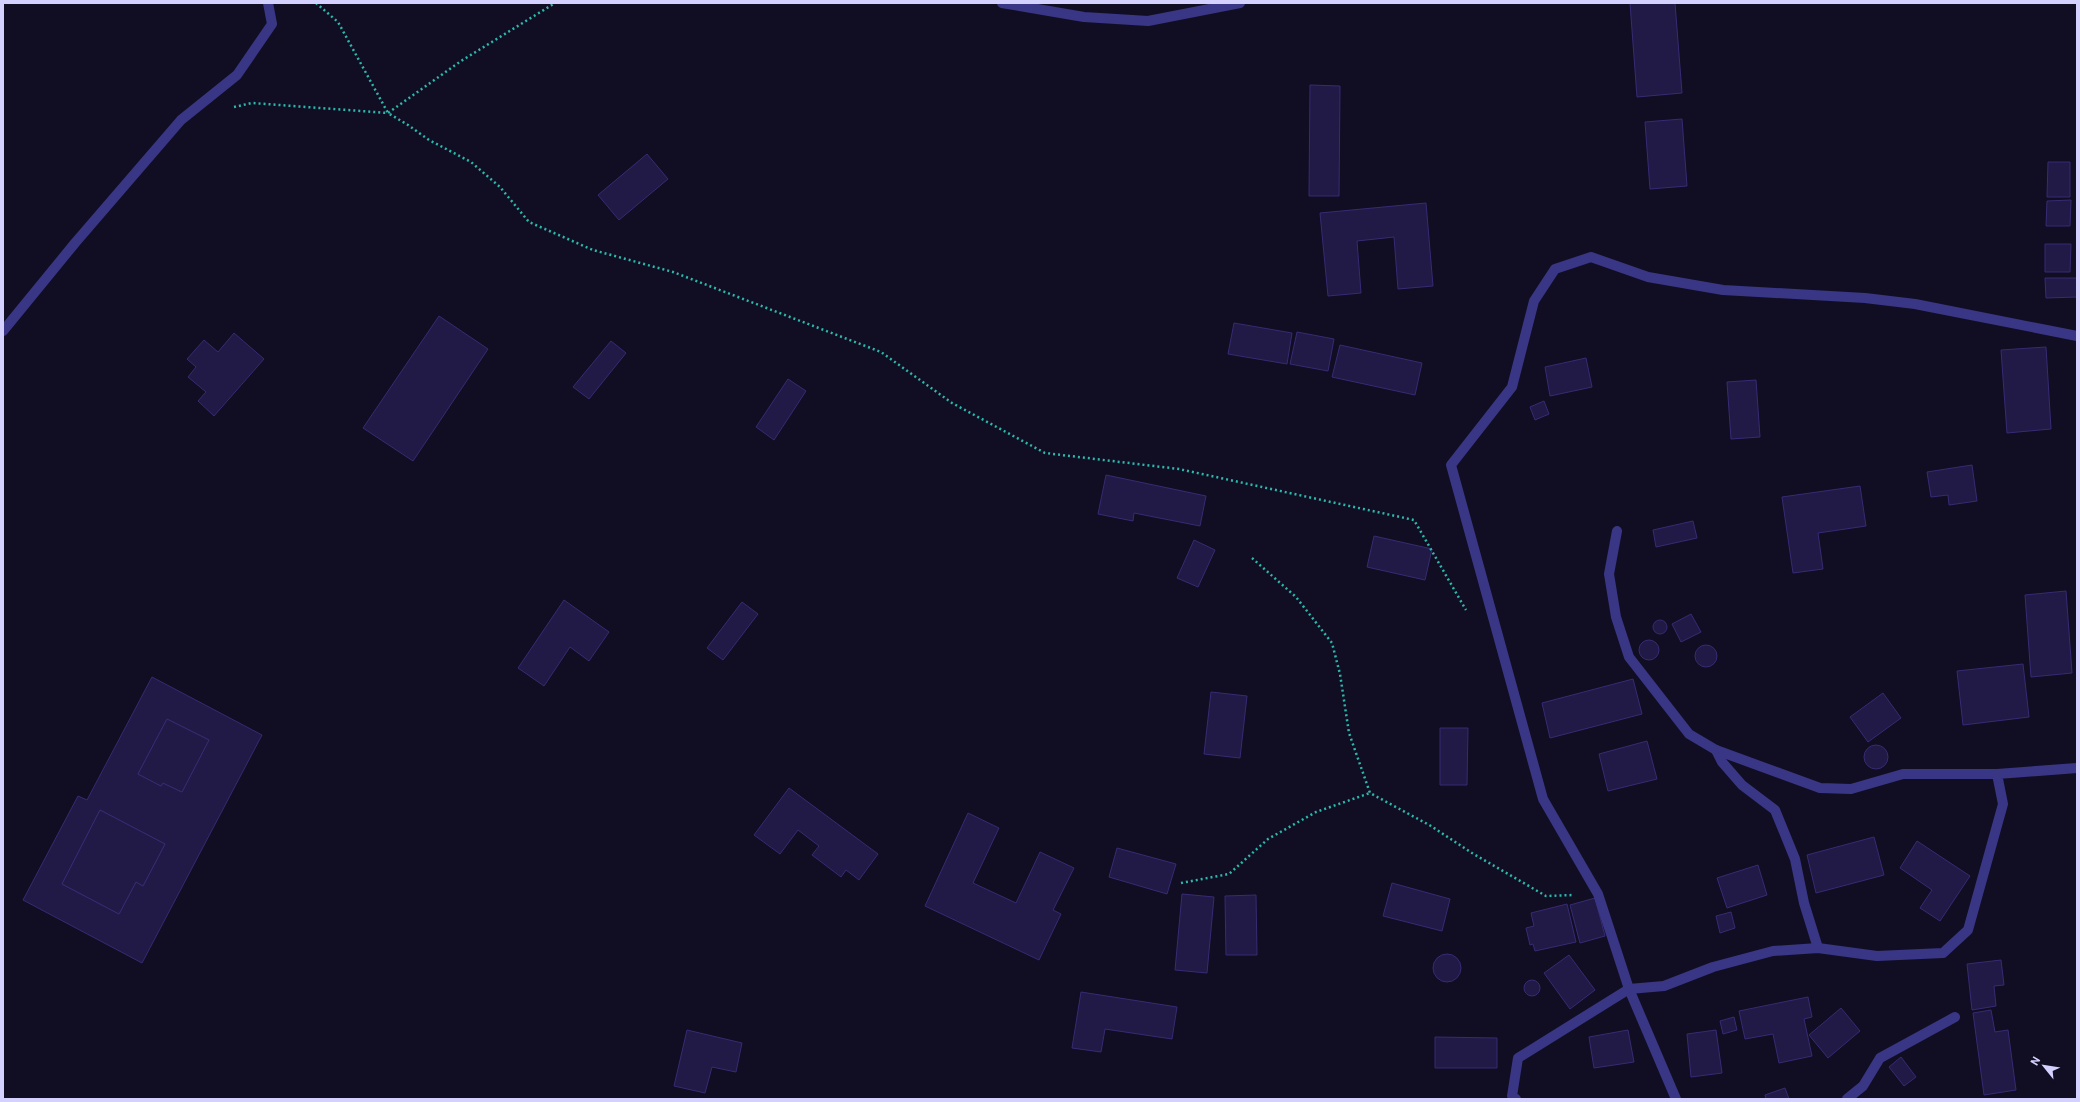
<svg xmlns="http://www.w3.org/2000/svg" width="2080" height="1102" viewBox="0 0 2080 1102" font-family="Roboto,sans-serif">
<style>
.building{fill:#211946;stroke:#372b73;fill-rule:evenodd}
.lines{fill:none;stroke-linecap:round;stroke-linejoin:round}
.path{stroke:#2bb9ad;stroke-width:2.5;stroke-dasharray:2 3;stroke-linecap:butt}
.minor{stroke:#393785;stroke-width:10}
</style>
<rect width="100%" height="100%" fill="#110e24"/>
<!-- building -->
<g class="building">
<path d="M1630 3H1675L1682 93 1637 97Z"/>
<path d="M1310 85 1340 86 1339 196H1309Z"/>
<path d="M1682 119 1687 186 1650 189 1645 122Z"/>
<path d="M647 154 668 179 619 220 598 195Z"/>
<path d="M2048 162H2070V197H2047Z"/>
<path d="M2071 200 2070 226H2046L2047 201Z"/>
<path d="M1426 203 1433 286 1398 289 1394 237 1357 241 1361 293 1328 296 1320 213Z"/>
<path d="M2045 244H2071L2070 272H2045Z"/>
<path d="M2045 278H2077V297L2046 298Z"/>
<path d="M439 316 488 349 413 461 363 428Z"/>
<path d="M1234 323 1292 333 1287 364 1228 354Z"/>
<path d="M1297 332 1334 339 1328 371 1290 364Z"/>
<path d="M234 333 264 359 214 416 198 401 206 392 188 377 196 367 187 359 204 340 218 352Z"/>
<path d="M611 341 626 353 589 399 573 387Z"/>
<path d="M1340 345 1422 363 1415 395 1332 377Z"/>
<path d="M2046 347 2051 429 2007 433 2001 350Z"/>
<path d="M1586 358 1592 387 1550 396 1545 367Z"/>
<path d="M788 379 806 391 774 440 756 427Z"/>
<path d="M1756 380 1760 437 1731 439 1727 382Z"/>
<path d="M1544 401 1549 414 1535 420 1530 407Z"/>
<path d="M1972 465 1977 501 1949 505 1948 495 1931 497 1927 472Z"/>
<path d="M1106 475 1206 496 1200 526 1134 513 1133 521 1098 514Z"/>
<path d="M1860 486 1866 526 1818 533 1823 569 1793 573 1782 497Z"/>
<path d="M1693 521 1697 538 1656 547 1653 530Z"/>
<path d="M1374 536 1432 549 1425 580 1367 567Z"/>
<path d="M1194 540 1215 550 1198 587 1177 578Z"/>
<path d="M2066 591 2072 673 2031 677 2025 595Z"/>
<path d="M564 600 609 632 589 661 570 647 544 686 518 668Z"/>
<path d="M742 602 758 614 723 660 707 648Z"/>
<path d="M1691 614 1701 632 1681 642 1672 624Z"/>
<circle cx="1660" cy="627" r="7"/>
<circle cx="1649" cy="650" r="10"/>
<circle cx="1706" cy="656" r="11"/>
<path d="M2023 664 2029 717 1963 725 1957 671Z"/>
<path d="M152 677 262 735 142 963 23 900 78 796 87 800ZM167 719 209 740 182 792 163 783 161 786 138 774ZM100 810 165 844 143 886 136 882 119 914 62 884Z"/>
<path d="M1633 679 1642 714 1550 738 1542 703Z"/>
<path d="M1211 692 1247 696 1240 758 1204 754Z"/>
<path d="M1883 693 1901 718 1868 742 1850 717Z"/>
<path d="M167 719 209 740 182 792 163 783 161 786 138 774Z"/>
<path d="M1440 728H1468L1467 785H1440Z"/>
<path d="M1647 741 1657 779 1608 791 1599 754Z"/>
<circle cx="1876" cy="757" r="12"/>
<path d="M789 788 878 854 859 880 846 870 841 877 812 855 819 846 798 830 780 854 754 835Z"/>
<path d="M100 810 165 844 143 886 136 882 119 914 62 884Z"/>
<path d="M968 813 999 828 973 883 1016 903 1040 852 1074 868 1053 910 1061 914 1039 960 925 906Z"/>
<path d="M1874 837 1884 875 1816 893 1807 855Z"/>
<path d="M1917 841 1970 876 1940 921 1920 908 1932 890 1900 868Z"/>
<path d="M1117 848 1176 864 1167 894 1109 877Z"/>
<path d="M1758 865 1767 895 1727 908 1717 878Z"/>
<path d="M1392 883 1450 899 1442 931 1383 916Z"/>
<path d="M1182 894 1214 897 1207 973 1175 970Z"/>
<path d="M1256 895 1257 955H1226L1225 896Z"/>
<path d="M1595 898 1605 936 1580 943 1570 905Z"/>
<path d="M1567 904 1576 942 1535 951 1533 944 1530 945 1526 928 1534 926 1531 913Z"/>
<path d="M1731 912 1735 928 1720 933 1716 916Z"/>
<circle cx="1447" cy="968" r="14"/>
<path d="M1569 955 1595 990 1570 1009 1544 973Z"/>
<path d="M2001 960 2004 985 1994 986 1996 1006 1972 1010 1967 964Z"/>
<circle cx="1532" cy="988" r="8"/>
<path d="M1081 992 1177 1007 1172 1039 1105 1029 1101 1052 1072 1048Z"/>
<path d="M1808 997 1812 1017 1804 1019 1812 1056 1779 1063 1773 1034 1745 1039 1739 1011Z"/>
<path d="M1841 1008 1860 1031 1828 1058 1809 1035Z"/>
<path d="M1991 1010 1995 1032 2008 1030 2016 1090 1984 1095 1973 1013Z"/>
<path d="M1734 1017 1737 1030 1723 1034 1720 1021Z"/>
<path d="M687 1030 742 1043 736 1072 712 1067 705 1093 674 1086Z"/>
<path d="M1628 1030 1634 1062 1594 1068 1589 1037Z"/>
<path d="M1716 1030 1722 1073 1691 1077 1687 1034Z"/>
<path d="M1435 1037 1497 1038V1068H1435Z"/>
<path d="M1901 1057 1916 1077 1904 1086 1889 1067Z"/>
<path d="M1785 1088 1789 1099H1766L1765 1095Z"/>
</g>
<g class="lines">
<!-- path -->
<g class="path">
<path d="M316 3 338 22 388 113 408 125 429 140 471 162 500 187 529 222 593 250 673 272 881 352 952 403 1045 453 1179 469 1414 520 1466 610"/>
<path d="M234 107 252 103 388 113 461 61 555 3"/>
<path d="M1252 558 1296 597 1332 643 1340 674 1349 733 1370 793 1431 826 1472 853 1546 896 1574 895"/>
<path d="M1181 883 1229 874 1268 839 1316 812 1370 793"/>
</g>
<!-- minor -->
<g class="minor">
<path d="M1002 3 1084 17 1148 21 1240 3"/>
<path d="M3 331 75 243 181 120 237 75 272 24 268 3"/>
<path d="M1617 531 1609 574 1616 617 1629 657 1689 734 1716 750 1820 788 1851 789 1903 774H1997"/>
<path d="M1716 750 1722 762 1742 785 1775 810 1795 859 1804 903 1818 948"/>
<path d="M1516 1099 1512 1096 1518 1058 1629 989 1664 986 1713 967 1773 951 1818 948 1877 956 1943 953 1968 930 2003 804 1997 774 2077 768"/>
<path d="M1676 1099 1629 989 1598 894 1543 799 1451 465 1512 387 1534 301 1555 269 1591 257 1648 277 1723 290 1865 298 1915 304 2077 336"/>
<path d="M1847 1099 1863 1086 1880 1058 1955 1017"/>
</g>
</g>
<!-- border -->
<rect width="2080" height="1102" fill="none" stroke="#d5d1ff" stroke-width="8"/>
<!-- north arrow -->
<g transform="translate(2044 1066) rotate(300)" stroke="#110e24" stroke-width="3" paint-order="stroke">
<path d="M0-3L7 15L0 10L-7 15Z" fill="#d5d1ff"/>
<text y="-6" font-size="11" font-weight="bold" text-anchor="middle" fill="#d5d1ff">N</text>
</g>
</svg>
